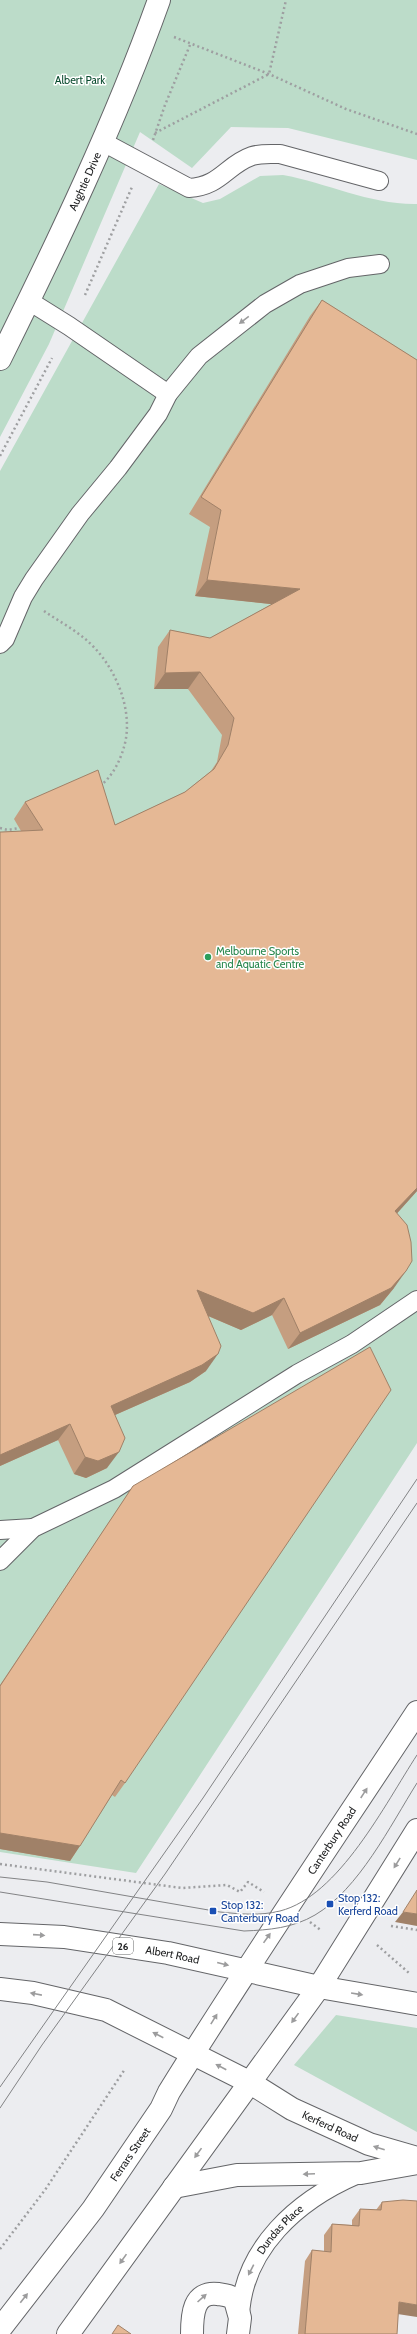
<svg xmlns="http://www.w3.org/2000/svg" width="417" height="2334" viewBox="0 0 417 2334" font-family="Cabin,sans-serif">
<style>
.green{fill:#bcdcc9}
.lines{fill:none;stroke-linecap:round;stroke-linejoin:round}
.service-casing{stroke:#646568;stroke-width:20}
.minor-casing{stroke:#646568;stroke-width:24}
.primary-casing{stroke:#646568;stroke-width:24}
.path{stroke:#9e9fa1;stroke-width:2.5;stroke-dasharray:2 3;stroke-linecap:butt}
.service{stroke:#fff;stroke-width:18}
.minor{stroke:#fff;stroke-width:22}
.primary{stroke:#fff;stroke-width:22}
.tram{stroke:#828385;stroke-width:1}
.wall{fill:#c59e80}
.shaded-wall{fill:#a08168}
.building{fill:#e5b895;stroke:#a08168}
.oneway{fill:#9c9c9d}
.leisure-dot{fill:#2e9e5b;stroke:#fff;stroke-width:1.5}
.transit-dot{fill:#1a4fb4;stroke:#fff;stroke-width:1.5}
.labels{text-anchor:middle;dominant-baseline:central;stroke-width:3;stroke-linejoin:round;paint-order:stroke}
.shield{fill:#fff;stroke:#656666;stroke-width:1}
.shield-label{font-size:10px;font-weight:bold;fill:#232425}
.park-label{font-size:11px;fill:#0b4c30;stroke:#fff}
.street-label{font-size:11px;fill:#232425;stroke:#fff}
.leisure-label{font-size:11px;fill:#27864d;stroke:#fff;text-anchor:start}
.transit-label{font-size:11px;fill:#164399;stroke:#fff;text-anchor:start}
</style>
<rect width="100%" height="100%" fill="#ecedf0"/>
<!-- green -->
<g class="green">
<path d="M0 0H417V160L288 128 231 127 192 168 140 132 49 344 0 437Z"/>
<path d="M283 175C327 183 371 205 417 204V1443L136 1873 0 1852V471L159 184 203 203 220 199 260 176Z"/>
<path d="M336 2015 417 2028V2132L294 2065Z"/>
</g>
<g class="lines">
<defs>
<g id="service">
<path d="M103 142 189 188C221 186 226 165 252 156 261 153 271 154 280 154L379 181"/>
<path d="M29 301 69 326 168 394"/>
<path d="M0 644 5 639 23 597 34 579 80 514 118 468 158 414 168 394 199 356 265 304 300 284 348 268 380 264"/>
<path d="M0 1530 33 1528"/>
<path d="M0 1561 33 1528 114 1489 297 1374 352 1344 417 1300"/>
<path id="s1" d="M240 2316C243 2248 298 2200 356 2175"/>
</g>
<g id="minor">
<path id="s2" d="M0 359C58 242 115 123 159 0"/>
<path d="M192 2334C192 2315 193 2291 218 2294 225 2295 230 2295 235 2300L240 2318 238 2334"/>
</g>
<g id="primary">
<path id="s3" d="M0 1934 64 1937 168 1953 319 1987 417 2004"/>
<path id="s4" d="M0 1989 33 1993 106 2010 249 2082 292 2109 369 2144 417 2158"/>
<path d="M174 2187 237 2175 361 2173 417 2163"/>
<path id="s5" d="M0 2329 93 2209 161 2109 169 2092C249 1963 334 1838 417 1712"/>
<path d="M68 2334 319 1987 417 1830"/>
</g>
</defs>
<!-- service casing -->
<use href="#service" class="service-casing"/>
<!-- minor casing -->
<use href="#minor" class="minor-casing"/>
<!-- primary casing -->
<use href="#primary" class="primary-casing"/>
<!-- path -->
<g class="path">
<path d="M174 37 269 74 346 109 417 134"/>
<path d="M155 133 269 74 286 0"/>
<path d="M153 140 165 105 190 45"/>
<path d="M85 295 132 187"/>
<path d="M0 456 52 358"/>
<path d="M44 611C57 620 72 628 84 638 114 662 135 710 124 747 120 761 112 777 100 786"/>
<path d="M0 828 8 830 19 828"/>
<path d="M0 1864 182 1888 227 1885 240 1892 248 1882 264 1892"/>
<path d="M310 1922 322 1931"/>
<path d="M391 1926 417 1930"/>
<path d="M377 1945 409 1973"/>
<path d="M0 2249 45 2190 125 2069"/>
</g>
<!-- service -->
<use href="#service" class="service"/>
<!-- minor -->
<use href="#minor" class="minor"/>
<!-- primary -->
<use href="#primary" class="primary"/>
<!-- tram -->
<g class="tram">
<path d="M0 1877 47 1882 220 1912C240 1914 260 1916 280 1911 339 1896 385 1804 417 1755"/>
<path d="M0 1892 244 1931C269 1930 293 1928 315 1915 359 1889 390 1826 417 1783"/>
<path d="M0 2087 203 1798 417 1479"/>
<path d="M0 2108 42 2045 165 1874 417 1503"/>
</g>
</g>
<!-- wall -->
<g class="wall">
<path d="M322 300 417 360V1191L397 1213 394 1288 380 1305 288 1349 272 1315 241 1330 208 1316 206 1371 190 1382 115 1415 107 1468 86 1478 74 1474 58 1440 0 1466V832L21 831 14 819 25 802 115 825 185 792 211 771 217 762 222 735 188 689H154L158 647 170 630 210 638 272 604 195 596 210 527 189 514 310 316Z"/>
<path d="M133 1486 125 1783 115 1797 112 1795 70 1861 0 1849V1685Z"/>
<path d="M382 2202 398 2314 397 2334H298L305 2261 312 2250 324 2252V2235L332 2224 352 2225V2220L360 2209 376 2210Z"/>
</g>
<!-- shaded-wall -->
<g class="shaded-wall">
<path d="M207 580 300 589 288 606 195 596Z"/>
<path d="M200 672 188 689H154L165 673Z"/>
<path d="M417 1188V1191L384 1228 395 1211Z"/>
<path d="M406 1271 394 1288 380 1305 288 1349 300 1333Z"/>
<path d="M197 1290 284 1298 272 1315 241 1330 185 1306Z"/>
<path d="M218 1354 206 1371 190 1382 99 1422 111 1406Z"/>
<path d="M70 1424 58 1440 0 1466V1455Z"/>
<path d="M119 1452 107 1468 86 1478 74 1474 85 1457Z"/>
<path d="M0 1833 80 1846 70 1861 0 1849Z"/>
<path d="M403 1912 417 1914V1926L395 1922Z"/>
<path d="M399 2302 417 2305V2317L391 2313Z"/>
</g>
<!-- building -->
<g class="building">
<path d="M322 300 417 360V1188L395 1211 407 1225 411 1242 412 1261 406 1271 391 1288 300 1333 284 1298 253 1313 197 1290 221 1346 218 1354 202 1365 111 1406 125 1438 119 1452 98 1461 85 1457 70 1424 0 1455V832H2L43 830 25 802 98 770 115 825 185 792 214 769 228 745 234 718 200 672 165 673 170 630 210 638 300 589 207 580 221 510 201 497Z"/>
<path d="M370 1347 391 1390 125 1783 121 1780 80 1846 0 1833V1686L133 1486Z"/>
<path d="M417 1890V1914L403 1912Z"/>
<path d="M403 2200 417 2201V2305L399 2302 397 2334H305L312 2250 331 2252 332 2224 359 2226 360 2209 381 2210 382 2202Z"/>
<path d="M118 2325 131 2334H112Z"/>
</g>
<!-- one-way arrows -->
<defs><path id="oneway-solid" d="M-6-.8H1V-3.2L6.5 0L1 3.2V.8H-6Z"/></defs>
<g class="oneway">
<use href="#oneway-solid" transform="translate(244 320) rotate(143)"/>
<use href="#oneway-solid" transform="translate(364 1793) rotate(-57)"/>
<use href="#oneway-solid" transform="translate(397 1863) rotate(122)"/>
<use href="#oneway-solid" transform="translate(39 1935) rotate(4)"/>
<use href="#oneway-solid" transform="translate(267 1938) rotate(-55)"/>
<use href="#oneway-solid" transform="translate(223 1964) rotate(14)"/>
<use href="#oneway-solid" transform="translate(36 1994) rotate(-169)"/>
<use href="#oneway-solid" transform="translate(357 1994) rotate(9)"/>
<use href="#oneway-solid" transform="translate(295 2018) rotate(126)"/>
<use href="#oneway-solid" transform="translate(214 2019) rotate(-58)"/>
<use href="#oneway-solid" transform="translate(158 2035) rotate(-153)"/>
<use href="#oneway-solid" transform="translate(221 2067) rotate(-152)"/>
<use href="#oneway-solid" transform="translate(379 2148) rotate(-162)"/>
<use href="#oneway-solid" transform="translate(198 2153) rotate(126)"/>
<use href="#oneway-solid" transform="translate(309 2174) rotate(178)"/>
<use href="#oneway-solid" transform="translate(123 2259) rotate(125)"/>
<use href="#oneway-solid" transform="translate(251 2270) rotate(117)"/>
<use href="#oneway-solid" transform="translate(24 2298) rotate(-52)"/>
<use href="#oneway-solid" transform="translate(202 2298) rotate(-42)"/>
</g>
<!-- markers -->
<circle class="leisure-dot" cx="208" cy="957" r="4"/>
<g class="transit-dot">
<rect x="326" y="1900" width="8" height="8" rx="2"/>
<rect x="209" y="1907" width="8" height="8" rx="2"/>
</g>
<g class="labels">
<!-- shield labels -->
<rect class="shield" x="113" y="1938" width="20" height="16" rx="3"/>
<g class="shield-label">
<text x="123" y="1946">26</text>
</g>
<!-- park labels -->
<g class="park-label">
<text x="80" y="80">Albert Park</text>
</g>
<!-- street labels -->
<g class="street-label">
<text stroke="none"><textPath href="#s2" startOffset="197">Aughtie Drive</textPath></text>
<text stroke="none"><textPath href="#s5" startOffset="591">Canterbury Road</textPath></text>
<text stroke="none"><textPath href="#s3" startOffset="174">Albert Road</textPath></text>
<text stroke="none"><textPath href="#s4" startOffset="361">Kerferd Road</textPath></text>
<text stroke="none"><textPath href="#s5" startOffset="218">Ferrars Street</textPath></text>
<text stroke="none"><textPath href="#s1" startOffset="98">Dundas Place</textPath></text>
</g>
<!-- leisure labels -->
<g class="leisure-label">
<text x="216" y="951">Melbourne Sports<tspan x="216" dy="13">and Aquatic Centre</tspan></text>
</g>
<!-- transit labels -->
<g class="transit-label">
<text x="338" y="1898">Stop 132:<tspan x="338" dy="13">Kerferd Road</tspan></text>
<text x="221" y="1905">Stop 132:<tspan x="221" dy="13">Canterbury Road</tspan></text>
</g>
</g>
</svg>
